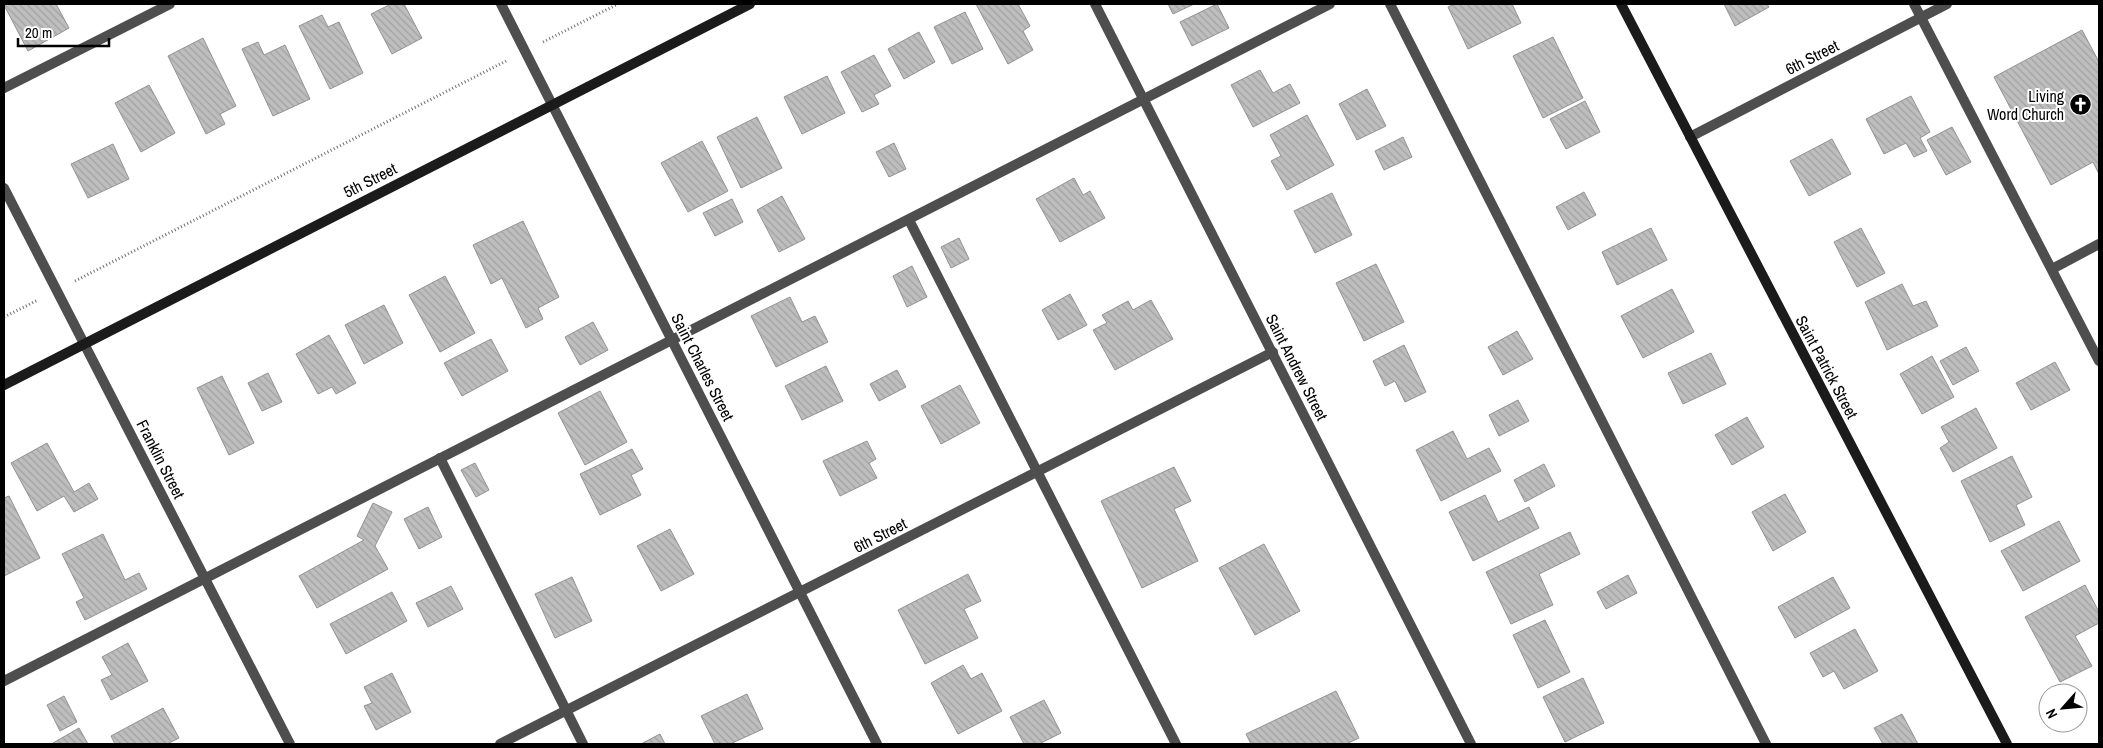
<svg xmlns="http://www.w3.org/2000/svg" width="2103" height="748" viewBox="0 0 2103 748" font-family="'Archivo Narrow',sans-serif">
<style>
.building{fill:url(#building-back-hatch);stroke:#929292}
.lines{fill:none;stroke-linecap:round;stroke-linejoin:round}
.path{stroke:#707070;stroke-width:3;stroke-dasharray:1 2.5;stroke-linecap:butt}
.service{stroke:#4e4e4e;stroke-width:10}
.minor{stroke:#4e4e4e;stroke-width:10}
.secondary{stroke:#1b1b1b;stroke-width:10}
.labels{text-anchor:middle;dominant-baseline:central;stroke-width:4;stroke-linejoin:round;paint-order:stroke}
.street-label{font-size:16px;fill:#000;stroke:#fff}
.poi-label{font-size:16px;fill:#000;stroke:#fff;text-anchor:end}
</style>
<defs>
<pattern id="building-back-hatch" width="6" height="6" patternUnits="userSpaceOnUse" patternTransform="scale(1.25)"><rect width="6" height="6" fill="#bebebe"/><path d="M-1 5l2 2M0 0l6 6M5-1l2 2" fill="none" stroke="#a2a2a2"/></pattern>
</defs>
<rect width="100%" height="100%" fill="#fff"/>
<!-- building -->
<g class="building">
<path d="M7 4H56L69 28 28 51 4 5Z"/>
<path d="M391 4H404L422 38 392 54 371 14Z"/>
<path d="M976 4H1018L1030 26 1023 31 1033 50 1008 64Z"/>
<path d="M1168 4H1194L1173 14Z"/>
<path d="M1217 4 1229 28 1192 46 1180 22Z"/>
<path d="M1454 4H1512L1521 23 1468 49 1448 7Z"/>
<path d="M1724 4H1767L1769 7 1735 26Z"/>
<path d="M965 12 983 49 952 64 934 27Z"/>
<path d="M322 15 328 27 339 22 363 73 330 89 299 26Z"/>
<path d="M2082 30 2099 62V174L2093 162 2051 185 1994 77Z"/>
<path d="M919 32 935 62 904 79 888 49Z"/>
<path d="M1553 37 1583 98 1543 118 1513 56Z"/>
<path d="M203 38 236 106 220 114 225 124 206 134 168 56Z"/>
<path d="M258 42 264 55 285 45 310 99 273 116 242 49Z"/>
<path d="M874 55 891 86 874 95 879 104 862 112 841 72Z"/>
<path d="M1260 70 1273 93 1290 84 1300 103 1253 127 1231 85Z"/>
<path d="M827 76 845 113 802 134 784 97Z"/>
<path d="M149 85 175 133 141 152 115 103Z"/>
<path d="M1367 89 1386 126 1357 140 1339 104Z"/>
<path d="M1911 96 1930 132 1920 138 1927 151 1914 157 1906 143 1884 154 1866 119Z"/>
<path d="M1585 101 1600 132 1566 149 1550 119Z"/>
<path d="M1307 115 1334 165 1287 190 1271 161 1281 156 1270 135Z"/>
<path d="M757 117 782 168 741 188 717 137Z"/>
<path d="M1952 127 1971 162 1946 175 1927 140Z"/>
<path d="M1403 137 1412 157 1384 170 1375 151Z"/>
<path d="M1832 139 1851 174 1809 196 1790 161Z"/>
<path d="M702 141 728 191 688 212 661 163Z"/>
<path d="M894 143 906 169 889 177 876 152Z"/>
<path d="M113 144 129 179 88 198 71 164Z"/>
<path d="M1074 178 1083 195 1090 191 1105 218 1060 242 1036 199Z"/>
<path d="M1584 192 1596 215 1568 230 1556 207Z"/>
<path d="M1332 193 1352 235 1315 253 1294 211Z"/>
<path d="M782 196 805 239 779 252 757 210Z"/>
<path d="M732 199 743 222 715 236 703 213Z"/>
<path d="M523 221 559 297 538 308 543 319 526 328 502 278 491 284 473 245Z"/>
<path d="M1651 228 1667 260 1617 285 1602 252Z"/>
<path d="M1861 228 1885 273 1857 287 1834 242Z"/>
<path d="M959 238 969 259 951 268 941 247Z"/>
<path d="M1376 264 1404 322 1364 341 1336 283Z"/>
<path d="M912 266 927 297 907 307 893 276Z"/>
<path d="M445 276 475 333 440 352 409 295Z"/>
<path d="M1902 284 1913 306 1926 301 1938 326 1887 350 1865 302Z"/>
<path d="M1672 289 1694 332 1643 358 1621 316Z"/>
<path d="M1070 294 1087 325 1058 340 1042 310Z"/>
<path d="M790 297 802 322 815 316 828 342 776 367 751 316Z"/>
<path d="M1151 300 1173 339 1115 370 1093 330 1107 323 1102 315 1128 301 1133 310Z"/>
<path d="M384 305 403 343 364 364 345 325Z"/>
<path d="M593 322 608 350 580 365 565 337Z"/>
<path d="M1517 331 1533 359 1503 375 1488 347Z"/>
<path d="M329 335 356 383 336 394 332 387 318 394 296 354Z"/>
<path d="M491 339 508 371 462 396 444 363Z"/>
<path d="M1404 345 1426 392 1405 402 1395 381 1385 386 1373 361Z"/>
<path d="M1966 347 1979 371 1953 385 1940 361Z"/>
<path d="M1711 353 1726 384 1683 404 1668 373Z"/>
<path d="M1932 356 1954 397 1922 414 1900 374Z"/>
<path d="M2055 362 2070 390 2031 410 2016 383Z"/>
<path d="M826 366 843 401 802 420 785 386Z"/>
<path d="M897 370 906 387 879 401 870 384Z"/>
<path d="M268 373 282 402 262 411 248 383Z"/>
<path d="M222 376 254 443 229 455 197 388Z"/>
<path d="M960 385 980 423 941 444 921 406Z"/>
<path d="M600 391 627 442 585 465 558 413Z"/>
<path d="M1518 400 1529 421 1499 436 1489 415Z"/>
<path d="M1976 408 1997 448 1953 472 1940 448 1949 442 1941 427Z"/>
<path d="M1747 417 1764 447 1732 465 1715 435Z"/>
<path d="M1453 431 1467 459 1489 448 1501 471 1441 501 1416 450Z"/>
<path d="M867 441 876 459 869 463 877 478 840 496 823 461Z"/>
<path d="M47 443 74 492 89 483 98 499 74 512 64 496 37 511 11 463Z"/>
<path d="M632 449 643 469 631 475 641 495 600 515 580 474Z"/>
<path d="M2012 456 2032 497 2016 505 2025 525 1990 542 1961 481Z"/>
<path d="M475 463 489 490 476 497 461 470Z"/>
<path d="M1544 464 1555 486 1525 502 1514 480Z"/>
<path d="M1174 467 1191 501 1174 509 1198 561 1142 588 1101 501Z"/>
<path d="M1785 494 1806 532 1773 551 1752 512Z"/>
<path d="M1485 495 1498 522 1529 507 1539 528 1473 561 1449 512Z"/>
<path d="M9 496 40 558 4 576V498Z"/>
<path d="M373 503 392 512 375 546 388 569 317 608 299 576 364 540 357 536Z"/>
<path d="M428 507 442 537 419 549 404 519Z"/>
<path d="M2059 521 2080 561 2023 591 2001 551Z"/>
<path d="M670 529 694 574 661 591 637 546Z"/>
<path d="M1570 532 1580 554 1539 574 1553 605 1511 624 1486 572Z"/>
<path d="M103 534 125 580 139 573 147 589 85 620 76 602 84 598 62 554Z"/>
<path d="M1264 544 1300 611 1255 635 1219 568Z"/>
<path d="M968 574 981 601 964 609 978 638 925 664 898 610Z"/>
<path d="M1628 575 1637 593 1606 609 1597 592Z"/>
<path d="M572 577 592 621 555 638 535 594Z"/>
<path d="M1833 577 1850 608 1795 638 1778 607Z"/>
<path d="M2085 585 2099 612V623L2075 636 2092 666 2060 682 2025 617Z"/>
<path d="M451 586 463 609 428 627 416 603Z"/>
<path d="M392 592 407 621 346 654 330 624Z"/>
<path d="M1545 620 1570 672 1538 688 1513 635Z"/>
<path d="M1855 629 1878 671 1844 689 1834 671 1823 677 1810 653Z"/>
<path d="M128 643 148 681 111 700 101 680 112 675 102 657Z"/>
<path d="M963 665 971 679 982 673 1002 711 958 734 931 683Z"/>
<path d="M392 673 411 712 376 730 364 706 372 703 364 687Z"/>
<path d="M1583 678 1604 723 1565 742 1543 697Z"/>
<path d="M1336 691 1359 738 1346 744H1251L1246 734Z"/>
<path d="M747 694 763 729 730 744H715L701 716Z"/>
<path d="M64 696 77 722 60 731 47 705Z"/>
<path d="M1044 700 1061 733 1039 744H1024L1010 717Z"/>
<path d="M163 708 179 738 167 744H115L111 736Z"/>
<path d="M1902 714 1918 744H1883L1874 728Z"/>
<path d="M79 728 88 744H54L53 743Z"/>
<path d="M660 734 665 744H641Z"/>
</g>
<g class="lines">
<!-- path -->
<g class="path">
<path d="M543 42 618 4"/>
<path d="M75 281 508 60"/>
<path d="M4 317 38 300"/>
</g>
<!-- service -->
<g class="service">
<path d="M1390 4 1766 744"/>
<path d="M1914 4 2099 361"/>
<path d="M4 88 170 4"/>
<path d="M909 220 1176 744"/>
<path d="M2052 269 2099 244"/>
<path d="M440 458 583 744"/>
<path d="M4 681 1330 4"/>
</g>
<!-- minor -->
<g class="minor">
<path d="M501 4 877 744"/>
<path d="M1095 4 1471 744"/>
<path d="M1690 137 1947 4"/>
<path d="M4 188 290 744"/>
<path d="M500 744 1273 352"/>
</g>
<!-- secondary -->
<g class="secondary">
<path d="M1621 4 2007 744"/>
<path d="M4 385 750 4"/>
</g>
</g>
<!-- icons -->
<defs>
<symbol id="church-disc" viewBox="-11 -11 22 22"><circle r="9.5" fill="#000" stroke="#fff"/><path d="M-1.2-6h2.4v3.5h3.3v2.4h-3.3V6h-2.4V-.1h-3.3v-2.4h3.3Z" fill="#fff"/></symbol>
</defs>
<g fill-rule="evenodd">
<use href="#church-disc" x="2068" y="92" width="25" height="25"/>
</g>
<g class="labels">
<!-- street labels -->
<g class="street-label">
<text transform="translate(1812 57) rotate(-27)">6th Street</text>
<text transform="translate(370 180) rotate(-27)">5th Street</text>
<text transform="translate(703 367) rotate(63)">Saint Charles Street</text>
<text transform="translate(1297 367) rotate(63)">Saint Andrew Street</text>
<text transform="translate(1827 367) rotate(62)">Saint Patrick Street</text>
<text transform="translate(161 459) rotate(63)">Franklin Street</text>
<text transform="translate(880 535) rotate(-27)">6th Street</text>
</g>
<!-- poi labels -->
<g class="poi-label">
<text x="2064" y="96">Living<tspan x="2064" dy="18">Word Church</tspan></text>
</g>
</g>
<!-- border -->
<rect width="2103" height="748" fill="none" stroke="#000000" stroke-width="10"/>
<!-- north arrow -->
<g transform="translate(2063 708) rotate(243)"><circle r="24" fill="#ffffff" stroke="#999999"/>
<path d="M0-4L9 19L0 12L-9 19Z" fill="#000000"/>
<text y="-8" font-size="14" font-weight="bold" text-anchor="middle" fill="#000000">N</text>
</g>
<!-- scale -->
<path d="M18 38v8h91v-8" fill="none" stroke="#000000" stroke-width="2.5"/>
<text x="25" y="38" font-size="15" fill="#000000" stroke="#ffffff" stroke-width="4" paint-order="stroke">20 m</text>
</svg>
